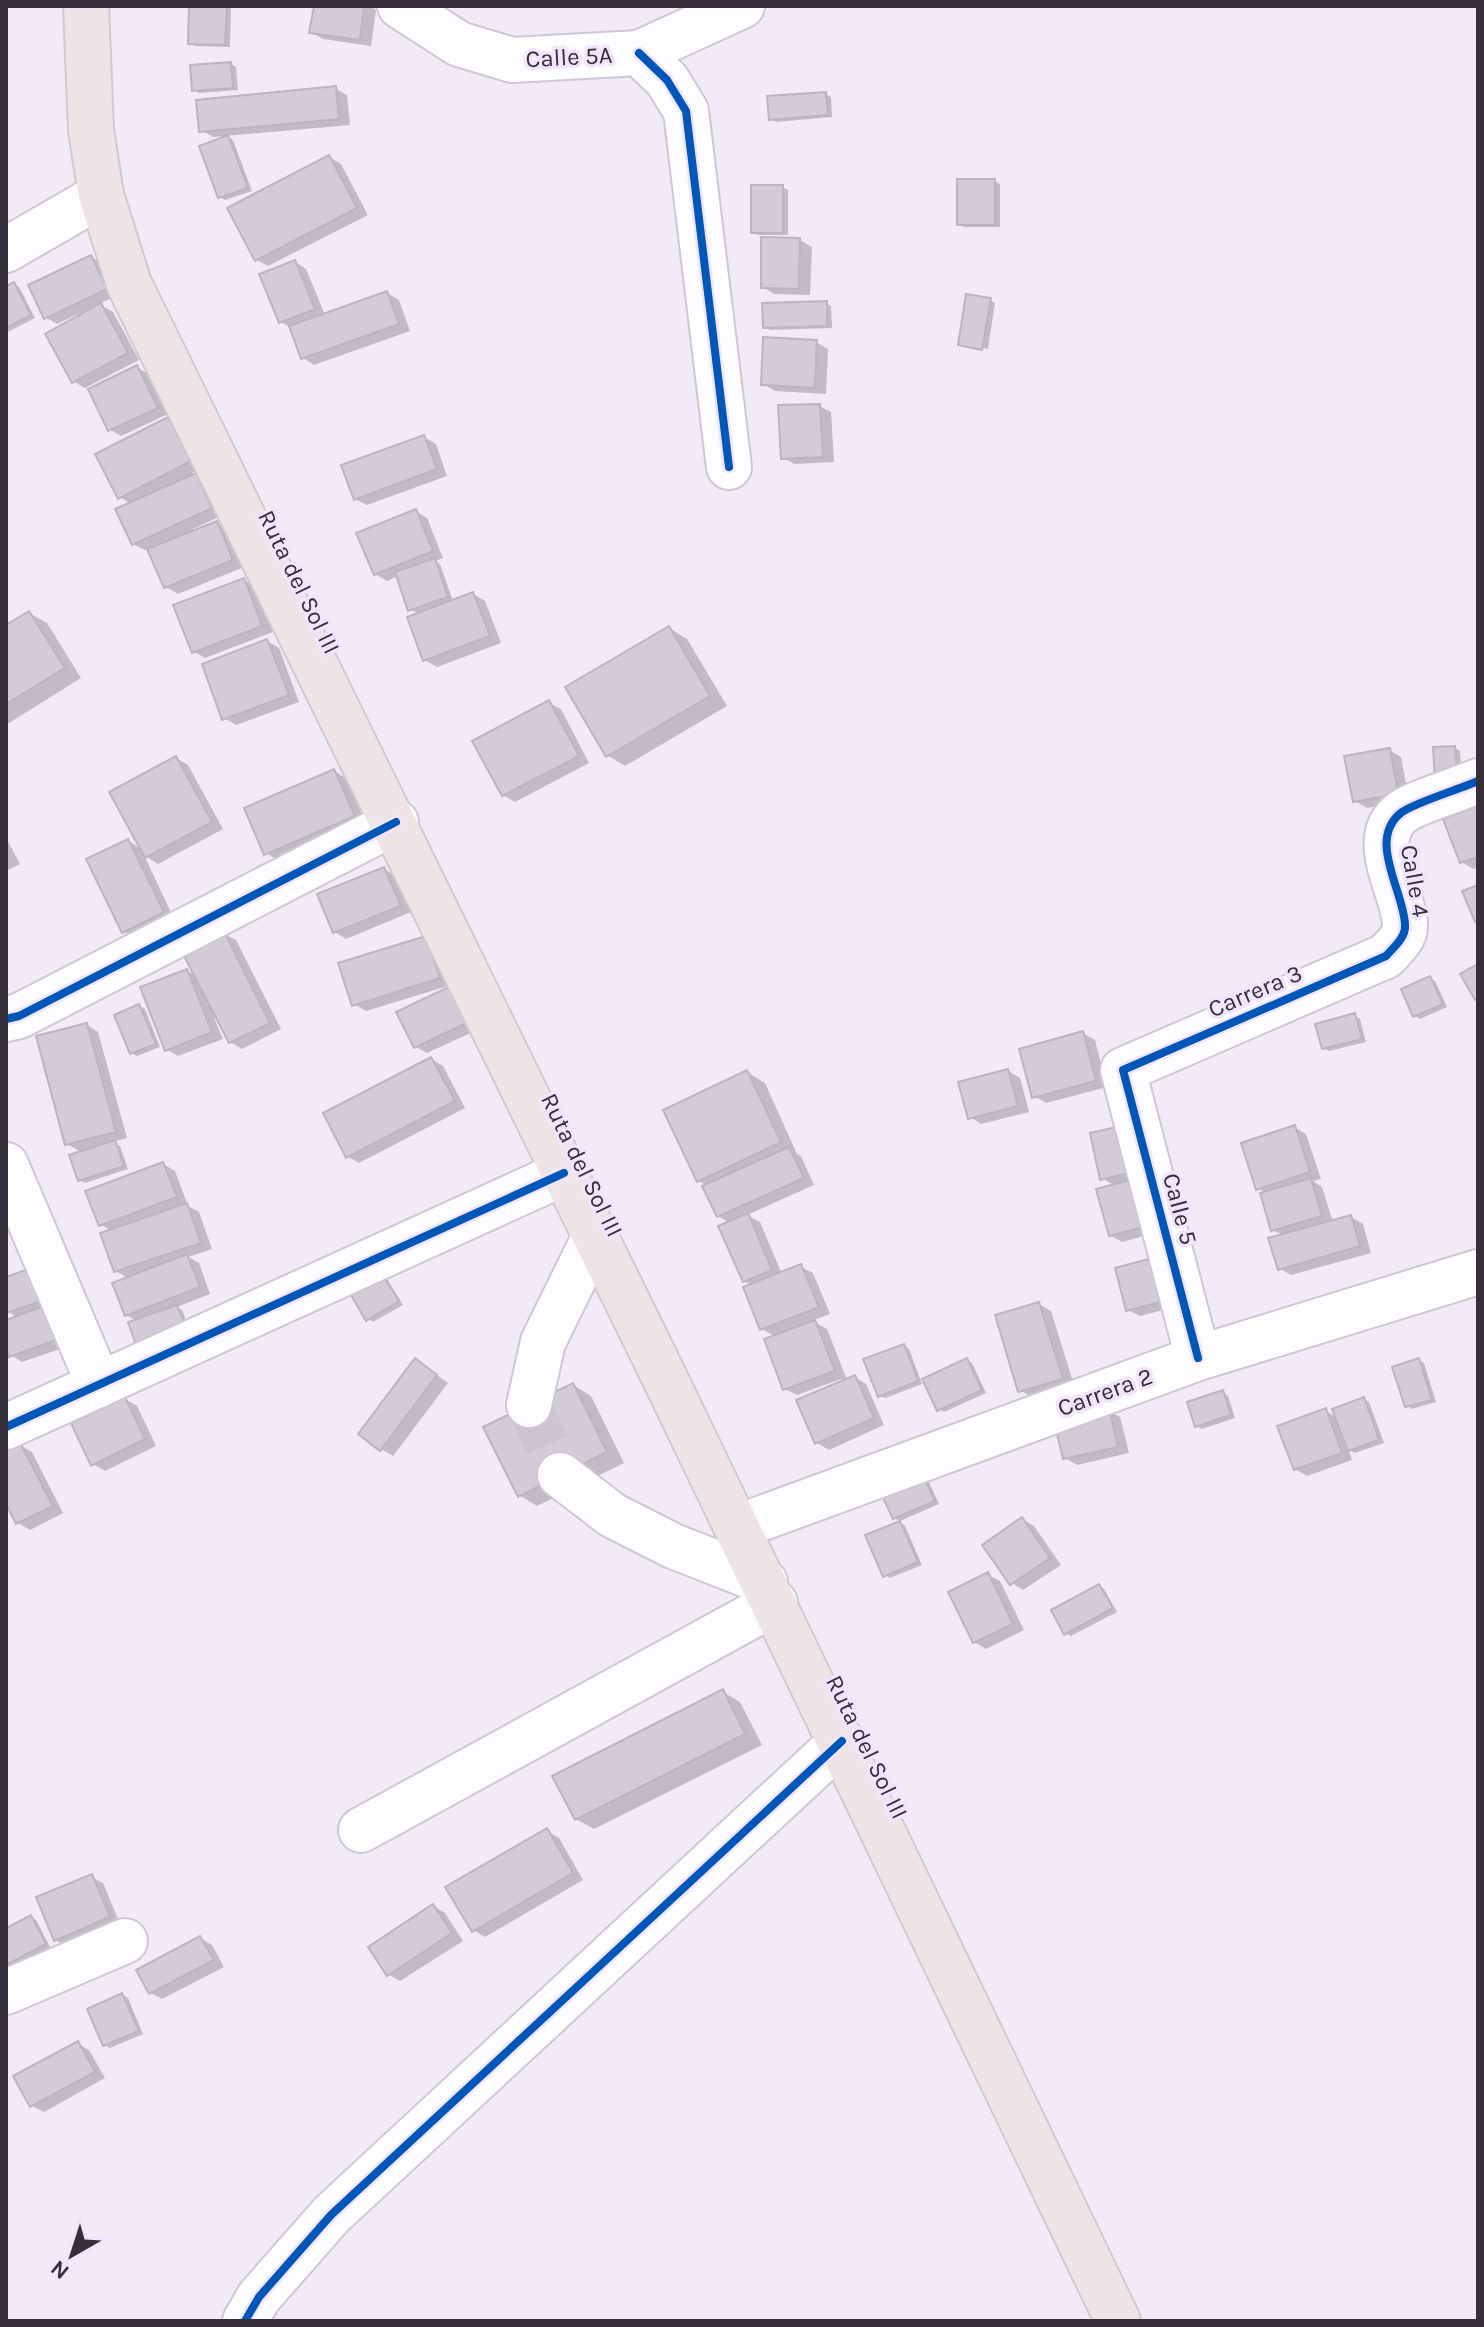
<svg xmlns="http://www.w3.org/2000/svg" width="1484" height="2327" viewBox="0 0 1484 2327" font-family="Karla,sans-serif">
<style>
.shadow{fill:#0003}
.building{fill:#d2cbd8;stroke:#bab5bf;stroke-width:2}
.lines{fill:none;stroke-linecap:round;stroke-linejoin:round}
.minor-tunnel{stroke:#cbc5d1;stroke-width:44;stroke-dasharray:44 22;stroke-linecap:butt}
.minor-casing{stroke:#cec8d3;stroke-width:48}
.highway-casing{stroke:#cecad0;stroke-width:48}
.minor{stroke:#fdfcfe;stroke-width:44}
.highway{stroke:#efe4e5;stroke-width:44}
.cycleway-casing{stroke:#f2e4fd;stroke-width:13}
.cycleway{stroke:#0057b8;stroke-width:8}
.labels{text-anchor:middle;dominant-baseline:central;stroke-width:7;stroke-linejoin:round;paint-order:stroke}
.street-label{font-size:24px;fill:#342f38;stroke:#f2e4fd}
</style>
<rect width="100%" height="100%" fill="#f1eaf7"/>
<!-- shadow -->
<g class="shadow">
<path d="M191 6 231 7 230 47 195 46 190 43Z"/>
<path d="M316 6H370L376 10 371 46 323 39 311 32Z"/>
<path d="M231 64 236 67 238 90 199 93 194 90Z"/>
<path d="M336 89 347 95 350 125 213 137 201 130Z"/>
<path d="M825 94 831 97 832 117 776 122 771 118Z"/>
<path d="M228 137 233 140 252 191 225 200 220 197Z"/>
<path d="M329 157 341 164 368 215 268 266 257 260Z"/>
<path d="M995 181 1000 184V227H964L959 224Z"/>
<path d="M782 187 788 190V235H758L753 232Z"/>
<path d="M800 240 812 247 810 295 774 294 763 287Z"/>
<path d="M91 257 103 264 118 295 99 304 113 312 139 360 85 388 73 381 78 314 57 324 45 317Z"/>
<path d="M295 262 306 269 325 315 387 293 399 300 410 331 314 365 303 358 291 328 281 322Z"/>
<path d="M14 284 19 287 35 318 6 333V288Z"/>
<path d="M990 300 995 303 988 349 960 344Z"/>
<path d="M826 303 831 306 832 328 770 330 765 327Z"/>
<path d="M816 342 828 349 826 394 775 391 763 384Z"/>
<path d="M137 368 149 374 168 414 121 436 109 429Z"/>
<path d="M819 406 831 412 834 462 794 464 783 457Z"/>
<path d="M168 419 179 426 201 468 192 473 207 482 223 515 193 529 194 532 216 523 228 530 244 567 178 594 166 587 149 548 145 550 133 544 131 504 120 497Z"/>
<path d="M424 437 436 444 447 476 367 505 355 499Z"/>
<path d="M415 511 427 518 443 558 435 561 440 564 453 601 473 594 485 601 501 643 437 667 425 660 419 614 410 609 398 576 387 581 375 574Z"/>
<path d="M244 580 256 587 273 632 205 658 193 651Z"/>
<path d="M29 613 47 623 81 678 6 725V627Z"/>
<path d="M669 628 687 639 727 706 625 766 607 755Z"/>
<path d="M267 641 279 648 299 702 236 725 224 718Z"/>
<path d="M549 703 561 709 589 763 515 802 503 795Z"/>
<path d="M1455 748 1460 751 1462 782 1435 749Z"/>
<path d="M1389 750 1401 757 1409 800 1367 808 1355 801Z"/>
<path d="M176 758 188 765 223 829 158 864 144 855 174 919 135 938 123 931 128 841 142 849Z"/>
<path d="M334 771 346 778 365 822 278 860 266 853Z"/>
<path d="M1478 808V867L1473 869 1462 862Z"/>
<path d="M6 838 20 864 6 871Z"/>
<path d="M384 869 396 876 411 912 346 939 335 932Z"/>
<path d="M224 934 236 940 281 1029 242 1049 230 1042 217 1016 214 1018 223 1039 178 1056 166 1049 187 971 197 976Z"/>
<path d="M426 938 451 985 366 1011 354 1004Z"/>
<path d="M1430 978 1435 981 1447 1007 1420 1019 1415 1016Z"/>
<path d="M471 991 488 1025 427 1053 416 1047Z"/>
<path d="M139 1006 145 1009 160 1047 137 1056 131 1053Z"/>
<path d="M1355 1016 1360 1019 1366 1042 1329 1051 1323 1048Z"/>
<path d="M87 1025 98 1032 127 1138 113 1142 120 1146 128 1169 85 1183 79 1180 83 1153 67 1144Z"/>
<path d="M1083 1033 1095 1040 1107 1087 1046 1103 1034 1096Z"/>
<path d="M431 1059 443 1066 465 1108 359 1163 347 1156Z"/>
<path d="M1008 1071 1020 1078 1029 1112 981 1124 970 1117Z"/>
<path d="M747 1072 765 1083 797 1154 801 1156 814 1185 747 1215 760 1222 782 1274 801 1267 813 1273 830 1314 812 1321 827 1329 847 1380 854 1377 866 1384 884 1425 829 1450 817 1443 842 1382 841 1379 797 1395 785 1389 776 1337 762 1329 753 1286 744 1281 730 1223 718 1216 707 1186 699 1181Z"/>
<path d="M1133 1125 1169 1229 1122 1242 1110 1235 1115 1186 1102 1178Z"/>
<path d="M1294 1127 1306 1134 1321 1179 1313 1181 1322 1187 1333 1222 1351 1217 1363 1224 1371 1253 1291 1275 1279 1268 1284 1236 1273 1230 1266 1193 1258 1188Z"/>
<path d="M163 1164 175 1171 188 1206 199 1212 212 1249 188 1257 199 1263 210 1294 177 1307 182 1310 190 1330 137 1321 126 1315 129 1279 116 1271 112 1231 100 1224Z"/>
<path d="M1166 1256 1189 1303 1140 1316 1128 1310Z"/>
<path d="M384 1274 403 1305 373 1322 368 1319Z"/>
<path d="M6 1279 62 1304 83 1341 22 1362 11 1355 6 1343V1322L17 1318 6 1309Z"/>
<path d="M1039 1304 1051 1311 1074 1385 1032 1397 1020 1390Z"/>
<path d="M903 1346 909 1349 922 1384 885 1398 879 1395Z"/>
<path d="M416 1360 448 1383 393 1456 381 1449Z"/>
<path d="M967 1360 972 1363 986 1393 944 1412 939 1409Z"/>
<path d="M1418 1360 1424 1363 1436 1402 1412 1409 1407 1406Z"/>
<path d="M573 1385 591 1396 624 1463 537 1506 519 1495Z"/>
<path d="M1222 1393 1228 1396 1235 1418 1202 1429 1197 1426Z"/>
<path d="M125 1399 137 1406 156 1446 105 1471 93 1464Z"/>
<path d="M1364 1399 1369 1402 1384 1443 1355 1453 1349 1450 1352 1460 1307 1476 1295 1469 1325 1411 1338 1418Z"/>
<path d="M1109 1411 1120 1417 1129 1453 1077 1465 1065 1458Z"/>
<path d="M20 1445 32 1452 63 1513 30 1530 18 1523 6 1499V1452Z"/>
<path d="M926 1476 939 1504 900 1521 894 1518Z"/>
<path d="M1022 1519 1034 1526 1061 1565 1023 1590 1012 1583Z"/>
<path d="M900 1523 905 1526 922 1565 890 1578 885 1575Z"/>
<path d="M988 1575 1000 1581 1024 1630 986 1649 974 1642Z"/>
<path d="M1099 1586 1104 1589 1117 1612 1071 1636 1066 1633Z"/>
<path d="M723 1692 740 1702 762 1745 594 1829 576 1819Z"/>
<path d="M547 1831 559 1838 583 1880 485 1937 473 1930Z"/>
<path d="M91 1877 103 1883 120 1924 67 1946 55 1940Z"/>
<path d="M433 1906 445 1913 463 1941 400 1981 388 1974Z"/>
<path d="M31 1917 36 1920 50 1947 10 1968 6 1966V1930Z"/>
<path d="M200 1938 212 1945 224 1967 162 1999 151 1993Z"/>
<path d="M122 1995 128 1998 143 2034 110 2048 104 2045Z"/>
<path d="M78 2044 89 2050 105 2078 44 2112 32 2106Z"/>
</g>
<!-- building -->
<g class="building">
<path d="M189 6H227L225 45 188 44Z"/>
<path d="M314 6H364L360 40 309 33Z"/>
<path d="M231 62 233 88 192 91 190 65Z"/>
<path d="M336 86 339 119 199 132 196 100Z"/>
<path d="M826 92 828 115 769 120 767 96Z"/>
<path d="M228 135 248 188 218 198 199 146Z"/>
<path d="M329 155 357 208 255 261 227 208Z"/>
<rect x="957" y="179" width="38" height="46"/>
<rect x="751" y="185" width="32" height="48"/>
<path d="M761 237 800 238 799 289 761 288Z"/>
<path d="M91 255 107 289 44 319 28 285Z"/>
<path d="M295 260 315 309 279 323 259 274Z"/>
<path d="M14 282 31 315 6 328V286Z"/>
<path d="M387 291 399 324 301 359 289 326Z"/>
<path d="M966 294 991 298 982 350 958 345Z"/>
<path d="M827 301V326L763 328 762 303Z"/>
<path d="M101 303 128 353 72 383 45 334Z"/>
<path d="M763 337 817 340 815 388 761 385Z"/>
<path d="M137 365 158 408 108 431 88 389Z"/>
<path d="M820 404 823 457 781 459 778 405Z"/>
<path d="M168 417 191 461 118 499 95 454Z"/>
<path d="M424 435 437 469 354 500 341 465Z"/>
<path d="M196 473 212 508 132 545 115 509Z"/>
<path d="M416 509 433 551 374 575 356 533Z"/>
<path d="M217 521 233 560 164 588 147 549Z"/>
<path d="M435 558 448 597 408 611 395 572Z"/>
<path d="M244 578 262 626 192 653 173 605Z"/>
<path d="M473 592 490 636 423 661 407 617Z"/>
<path d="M29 611 65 668 6 704V625Z"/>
<path d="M669 626 710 696 606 757 565 687Z"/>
<path d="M267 639 289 695 222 720 202 664Z"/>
<path d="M549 700 579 756 502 796 472 741Z"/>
<path d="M1455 746 1457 780 1435 781 1433 747Z"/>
<path d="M1390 748 1398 794 1353 802 1344 756Z"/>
<path d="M176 756 212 822 145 858 109 792Z"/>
<path d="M334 769 355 816 264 855 244 808Z"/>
<path d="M1478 806V857L1460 863 1443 819Z"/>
<path d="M128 839 164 912 122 933 86 859Z"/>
<path d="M384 867 401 906 333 933 317 894Z"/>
<path d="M1478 885V920L1475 922 1462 891Z"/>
<path d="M224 931 270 1023 229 1043 182 952Z"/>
<path d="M426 936 440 978 352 1006 338 963Z"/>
<path d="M1478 964V998L1475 1000 1460 974Z"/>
<path d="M187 969 212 1032 165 1051 140 987Z"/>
<path d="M1430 976 1443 1004 1413 1017 1401 989Z"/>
<path d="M459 982 477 1018 414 1048 396 1012Z"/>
<path d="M139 1004 156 1044 130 1054 114 1015Z"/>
<path d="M1355 1013 1362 1039 1322 1049 1315 1024Z"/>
<path d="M87 1023 116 1132 65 1145 36 1036Z"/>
<path d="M1083 1031 1096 1081 1032 1098 1019 1049Z"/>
<path d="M431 1057 455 1101 346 1158 323 1113Z"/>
<path d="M1008 1069 1018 1106 968 1119 958 1082Z"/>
<path d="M747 1070 781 1142 697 1182 663 1110Z"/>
<path d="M1134 1123 1144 1169 1100 1180 1090 1133Z"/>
<path d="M1295 1125 1310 1172 1256 1190 1241 1143Z"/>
<path d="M115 1140 124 1166 78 1181 69 1155Z"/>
<path d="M789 1147 804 1178 717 1217 702 1186Z"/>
<path d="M163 1162 177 1197 99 1226 85 1191Z"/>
<path d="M1145 1176 1158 1223 1109 1236 1096 1189Z"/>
<path d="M1311 1178 1322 1216 1271 1231 1260 1193Z"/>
<path d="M187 1203 201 1243 114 1272 100 1233Z"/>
<path d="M748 1213 772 1270 743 1282 718 1226Z"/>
<path d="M1351 1215 1360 1246 1278 1270 1268 1238Z"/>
<path d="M187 1254 200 1287 125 1316 112 1283Z"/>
<path d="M1167 1254 1179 1297 1126 1311 1115 1268Z"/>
<path d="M45 1263 57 1296 6 1313V1277Z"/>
<path d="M801 1264 819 1307 760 1330 743 1287Z"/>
<path d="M379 1269 399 1301 366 1321 347 1288Z"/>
<path d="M60 1300 72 1334 9 1357 6 1349V1320Z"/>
<path d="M1039 1302 1063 1379 1018 1392 995 1315Z"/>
<path d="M177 1305 186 1327 136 1345 128 1322Z"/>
<path d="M815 1320 835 1371 783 1390 764 1339Z"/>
<path d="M904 1344 918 1381 878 1397 863 1359Z"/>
<path d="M415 1358 437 1375 380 1451 358 1434Z"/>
<path d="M967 1358 982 1390 937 1411 922 1379Z"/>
<path d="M1419 1358 1432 1400 1405 1407 1392 1367Z"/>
<path d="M855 1375 874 1418 815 1444 796 1400Z"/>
<path d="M573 1383 607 1452 518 1497 483 1427Z"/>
<path d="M1223 1390 1231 1415 1195 1427 1187 1402Z"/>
<path d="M125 1397 145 1439 91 1466 71 1423Z"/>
<path d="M1364 1397 1379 1440 1348 1451 1332 1409Z"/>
<path d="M1109 1408 1118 1447 1063 1459 1054 1421Z"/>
<path d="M1326 1408 1342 1453 1294 1470 1277 1426Z"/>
<path d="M20 1443 53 1506 16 1524 6 1504V1450Z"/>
<path d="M921 1471 935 1501 893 1519 879 1489Z"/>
<path d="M1022 1517 1050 1558 1010 1585 982 1545Z"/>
<path d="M900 1521 918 1562 883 1577 865 1535Z"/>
<path d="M988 1572 1013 1624 973 1643 948 1592Z"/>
<path d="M1099 1584 1113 1608 1064 1635 1051 1610Z"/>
<path d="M723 1689 745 1734 575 1820 552 1776Z"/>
<path d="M547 1828 573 1873 472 1932 445 1887Z"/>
<path d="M92 1874 110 1917 54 1941 36 1897Z"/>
<path d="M433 1904 452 1933 387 1976 368 1947Z"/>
<path d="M31 1915 46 1944 6 1965V1928Z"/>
<path d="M200 1936 214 1960 149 1994 136 1970Z"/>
<path d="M122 1993 139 2031 103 2046 87 2009Z"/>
<path d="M78 2041 95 2072 30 2107 13 2076Z"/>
</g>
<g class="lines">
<!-- minor-tunnel -->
<path class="minor-tunnel" d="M529 1405 560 1475"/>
<defs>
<g id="minor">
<path d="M400 6 459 44 512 60 639 53 742 6"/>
<path d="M639 53 667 80 686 111 729 467"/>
<path d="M6 250 101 195"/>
<path d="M6 1019 19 1016 396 822"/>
<path d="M6 1165 99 1385"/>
<path d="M1198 1358 1123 1070 1386 956C1394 947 1406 937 1405 925 1404 891 1366 839 1402 812 1416 802 1460 789 1478 781"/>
<path d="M529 1405 543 1342 595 1236"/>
<path d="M6 1427 564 1173"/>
<path d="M560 1475 612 1515 673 1546 765 1582"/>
<path d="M738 1527 1198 1358 1478 1272"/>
<path d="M361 1830 775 1603"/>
<path d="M6 1992 125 1941"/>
<path d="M245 2321 259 2297 331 2215 842 1741"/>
</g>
<path id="highway" d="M86 6 91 130 101 195 129 284C464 960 793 1640 1118 2321"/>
</defs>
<!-- minor casing -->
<use href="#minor" class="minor-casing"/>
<!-- highway casing -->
<use href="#highway" class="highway-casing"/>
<!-- minor -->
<use href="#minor" class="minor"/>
<!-- highway -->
<use href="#highway" class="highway"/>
<defs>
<g id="cycleway">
<path d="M639 53 667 80 686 111 729 467"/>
<path d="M6 1019 19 1016 396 822"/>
<path d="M1198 1358 1123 1070 1386 956C1394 947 1406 937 1405 925 1404 891 1366 839 1402 812 1416 802 1460 789 1478 781"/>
<path d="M6 1427 564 1173"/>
<path d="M245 2321 259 2297 331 2215 842 1741"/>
</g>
</defs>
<!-- cycleway casing -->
<use href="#cycleway" class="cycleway-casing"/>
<!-- cycleway -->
<use href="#cycleway" class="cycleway"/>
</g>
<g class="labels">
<!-- street labels -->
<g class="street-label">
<text transform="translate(569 57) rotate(-3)">Calle 5A</text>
<text transform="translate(299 582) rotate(64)">Ruta del Sol III</text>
<text transform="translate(1415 881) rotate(80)">Calle 4</text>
<text transform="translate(1255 991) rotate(-23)">Carrera 3</text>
<text transform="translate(582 1165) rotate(64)">Ruta del Sol III</text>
<text transform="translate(1180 1209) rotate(75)">Calle 5</text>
<text transform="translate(1105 1392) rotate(-20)">Carrera 2</text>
<text transform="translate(867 1747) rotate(64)">Ruta del Sol III</text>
</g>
</g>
<!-- border -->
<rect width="1484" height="2327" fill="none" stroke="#342f38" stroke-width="16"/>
<!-- north arrow -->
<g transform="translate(72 2255) rotate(219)" stroke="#f2e4fd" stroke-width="6" paint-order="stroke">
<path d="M0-6L14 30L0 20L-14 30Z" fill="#342f38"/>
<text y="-12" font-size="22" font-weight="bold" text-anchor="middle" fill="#342f38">N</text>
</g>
</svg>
